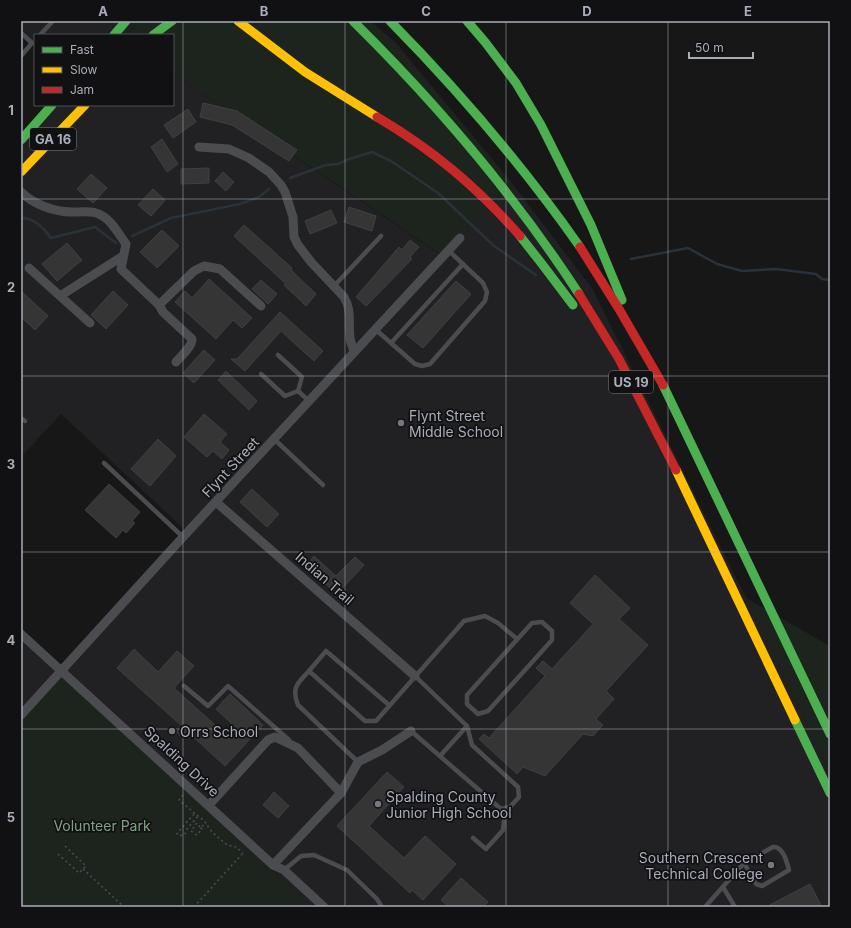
<svg xmlns="http://www.w3.org/2000/svg" width="851" height="928" viewBox="0 0 851 928" font-family="Inter,sans-serif">
<style>
.built{fill:#212123}
.green{fill:#1d241e}
.lines{fill:none;stroke-linecap:round;stroke-linejoin:round}
.stream{stroke:#2a3239;stroke-width:2.5}
.building{fill:#353536;stroke:#3f4043}
.path{stroke:#4d4e52;stroke-width:1.5;stroke-dasharray:2 3;stroke-linecap:butt}
.lane{stroke:#4b4c50;stroke-width:4.5}
.street{stroke:#4b4c50;stroke-width:9}
.fast{stroke:#4caf50;stroke-width:9}
.slow{stroke:#ffc107;stroke-width:9}
.jam{stroke:#c62828;stroke-width:9}
.grid{fill:none;stroke:#a8adb8;stroke-width:1;stroke-opacity:0.55}
.poi-dot{fill:#757880;stroke:#111113;stroke-width:1.5}
.labels{text-anchor:middle;dominant-baseline:central;stroke-width:3.5;stroke-linejoin:round;paint-order:stroke}
.shield{fill:#111113;stroke:#7b7e86;stroke-width:1}
.shield-label{font-size:13px;font-weight:bold;fill:#a8adb8}
.poi-label{font-size:14px;fill:#a8adb8;stroke:#111113;text-anchor:start}
.street-label{font-size:14px;fill:#a8adb8;stroke:#111113}
.park-label{font-size:14px;fill:#7fa381;stroke:#111113}
.neatline{fill:none;stroke:#a8adb8;stroke-width:1.5}
.grid-label{font-size:13px;text-anchor:middle;font-weight:bold;fill:#a8adb8}
</style>
<rect width="100%" height="100%" fill="#171717"/>
<!-- built -->
<g class="built">
<path d="M21 21H139L127 35H35V45L21 31Z"/>
<path d="M173 74 442 256 511 182 592 288 781 668 830 774V907H312L58 673 21 715V638L57 673 187 532 61 414 21 457V141L49 105H173Z"/>
</g>
<!-- green -->
<g class="green">
<path d="M139 21H370L396 43 511 182 443 256 173 74V35H127Z"/>
<path d="M746 598 830 646V774L781 668Z"/>
<path d="M58 673 312 907H21V715Z"/>
</g>
<g class="lines">
<!-- stream -->
<g class="stream">
<path d="M290 178 326 165 338 164 349 159 372 152 391 161 438 193 494 246 536 275"/>
<path d="M21 218C33 217 45 229 51 238L95 227 116 243"/>
<path d="M132 236 171 218 240 204 259 197 269 189"/>
<path d="M631 259 688 248 717 264 742 271 776 269 816 274 822 279 830 280"/>
</g>
</g>
<!-- building -->
<g class="building">
<path d="M203 103 237 111 297 150 289 161 232 125 200 117Z"/>
<path d="M188 109 196 122 173 138 164 125Z"/>
<path d="M162 139 178 164 167 172 151 147Z"/>
<path d="M209 168V183L181 184V169Z"/>
<path d="M223 172 234 182 226 191 215 181Z"/>
<path d="M91 174 107 188 93 203 77 189Z"/>
<path d="M153 189 165 200 151 216 138 205Z"/>
<path d="M349 207 376 216 372 231 344 222Z"/>
<path d="M331 210 337 223 310 234 305 221Z"/>
<path d="M244 225 292 268 291 270 316 294 306 306 284 285 286 284 234 236Z"/>
<path d="M162 230 179 246 157 268 140 252Z"/>
<path d="M410 240 419 247 410 257 412 259 366 306 356 297 399 247 402 250Z"/>
<path d="M67 243 82 260 57 281 42 264Z"/>
<path d="M209 279 252 318 242 328 233 320 216 339 175 302 185 291 192 298Z"/>
<path d="M261 280 277 294 268 304 252 289Z"/>
<path d="M456 281 471 294 423 348 407 335Z"/>
<path d="M21 291 48 316 35 330 21 317Z"/>
<path d="M113 291 128 305 106 329 91 315Z"/>
<path d="M280 312 323 351 314 361 281 331 245 371 231 359H237Z"/>
<path d="M204 350 215 360 194 383 183 373Z"/>
<path d="M226 371 257 401 249 410 218 380Z"/>
<path d="M204 414 227 434 220 442 229 450 222 459 213 451 207 457 184 437Z"/>
<path d="M158 439 176 456 150 486 131 469Z"/>
<path d="M109 484 140 512 132 521 135 523 126 533 123 530 116 538 85 510Z"/>
<path d="M252 489 279 514 267 527 240 502Z"/>
<path d="M314 556 336 576 355 557 364 565 337 594 306 566Z"/>
<path d="M595 575 630 608 619 619 648 645 606 691 614 699 596 719 603 725 593 736 583 734 545 776 523 767 517 774 479 739 484 734 489 738 545 676 536 668 543 661 552 669 593 624 570 603Z"/>
<path d="M134 649 158 672 177 651 194 666 174 688 225 734 233 725 216 709 230 694 263 725 225 766 187 731 182 737 176 732 182 726 117 668Z"/>
<path d="M387 772 404 787 369 826 404 858 425 836 456 864 423 900 412 890 410 893 337 826Z"/>
<path d="M274 792 289 806 278 818 263 805Z"/>
<path d="M461 878 488 902 483 907H449L441 900Z"/>
<path d="M810 884 822 907H766Z"/>
</g>
<g class="lines">
<!-- path -->
<g class="path">
<path d="M183 795 179 800 204 821 212 832 227 845 236 847 243 853"/>
<path d="M194 814 180 830 177 834 179 836 185 834 187 829 198 816"/>
<path d="M200 827 197 823 191 831 197 835 202 829 200 827 207 824"/>
<path d="M58 854 79 873 86 866 65 846"/>
<path d="M83 869 124 907"/>
<path d="M194 907 244 852"/>
</g>
<!-- lane -->
<g class="lane">
<path d="M21 33 32 43 21 56"/>
<path d="M40 35 53 21"/>
<path d="M334 286 381 236"/>
<path d="M375 329 415 364 422 366 430 364 485 301 487 292 483 283 448 250"/>
<path d="M391 343 463 264"/>
<path d="M278 355 302 377 298 391"/>
<path d="M261 374 285 396 298 391 309 401"/>
<path d="M21 418 25 421"/>
<path d="M274 439 323 485"/>
<path d="M104 463 183 537"/>
<path d="M542 622 552 631V640L488 711 478 714 467 704V695L532 623Z"/>
<path d="M309 671C298 683 291 687 298 705L358 762"/>
<path d="M184 686 208 706 228 686 289 740"/>
<path d="M389 705 326 651 309 671 365 721H376L464 621 485 616 498 623 517 639"/>
<path d="M411 731 501 809 510 807 519 797 518 787 472 745 467 726 415 676"/>
<path d="M440 756 467 726"/>
<path d="M473 838 486 849 503 830 505 808"/>
<path d="M284 870 301 856 314 855 347 870 377 899 382 907"/>
<path d="M723 887 735 907"/>
<path d="M705 907 744 863 773 847C783 846 787 862 789 870L762 886 756 884 744 863"/>
</g>
<!-- street -->
<g class="street">
<path d="M199 147 229 149 249 158 269 172 281 185 285 192 293 217 294 237 298 245 311 262 344 297C352 310 348 322 350 337 350 342 353 347 354 352"/>
<path d="M21 192C33 204 54 212 72 212 79 212 90 211 96 213 110 217 118 233 126 244L121 269 159 305 194 271 204 266 220 269 261 306"/>
<path d="M29 268 60 296"/>
<path d="M159 305 163 312 192 339C192 347 182 355 176 362"/>
<path d="M90 323 60 296 123 256"/>
<path d="M216 502 415 676"/>
<path d="M21 634 273 865 284 870 324 907"/>
<path d="M21 715 183 537 460 238"/>
<path d="M209 805 268 740 275 737 298 748 341 793"/>
<path d="M273 865 341 793 358 762 382 750 411 731"/>
</g>
<!-- fast -->
<g class="fast">
<path d="M353 21C438 105 514 194 579 294"/>
<path d="M390 21C460 92 523 166 580 247"/>
<path d="M467 21 485 42 516 83 541 125 591 225 622 300"/>
<path d="M114 35 126 21"/>
<path d="M153 35 172 21"/>
<path d="M21 140 52 105"/>
<path d="M520 236 542 264 573 305"/>
<path d="M663 385 830 734"/>
<path d="M795 720 830 793"/>
</g>
<!-- slow -->
<g class="slow">
<path d="M238 21 305 72 377 117"/>
<path d="M21 172 85 105"/>
<path d="M676 470 795 720"/>
</g>
<!-- jam -->
<g class="jam">
<path d="M377 117C433 150 477 187 520 236"/>
<path d="M580 247 619 309 663 385"/>
<path d="M579 294 619 359 676 470"/>
</g>
</g>
<!-- grid -->
<path class="grid" d="M183 21V907M345 21V907M506 21V907M668 21V907M21 199H830M21 376H830M21 552H830M21 729H830"/>
<!-- markers -->
<g class="poi-dot">
<circle cx="401" cy="423" r="4"/>
<circle cx="172" cy="731" r="4"/>
<circle cx="378" cy="804" r="4"/>
<circle cx="771" cy="865" r="4"/>
</g>
<g class="labels">
<!-- shield labels -->
<g class="shield">
<rect x="30" y="128" width="46" height="22" rx="3"/>
<rect x="609" y="371" width="44" height="22" rx="3"/>
</g>
<g class="shield-label">
<text x="53" y="139">GA 16</text>
<text x="631" y="382">US 19</text>
</g>
<!-- poi labels -->
<g class="poi-label">
<text x="409" y="415">Flynt Street<tspan x="409" dy="16">Middle School</tspan></text>
<text x="180" y="731">Orrs School</text>
<text x="386" y="796">Spalding County<tspan x="386" dy="16">Junior High School</tspan></text>
<text x="763" y="857" text-anchor="end">Southern Crescent<tspan x="763" dy="16">Technical College</tspan></text>
</g>
<!-- street labels -->
<g class="street-label">
<text transform="translate(230 467) rotate(-47)">Flynt Street</text>
<text transform="translate(325 578) rotate(41)">Indian Trail</text>
<text transform="translate(182 761) rotate(43)">Spalding Drive</text>
</g>
<!-- park labels -->
<g class="park-label">
<text x="102" y="825">Volunteer Park</text>
</g>
</g>
<!-- border -->
<rect width="851" height="928" fill="none" stroke="#111113" stroke-width="44"/>
<!-- legend -->
<rect x="34" y="34" width="140" height="72" fill="#111113" stroke="#4d4f55"/>
<rect x="42" y="47" width="20" height="6" fill="#4caf50" stroke="#4d4f55"/>
<text x="70" y="54" font-size="12" fill="#a8adb8">Fast</text>
<rect x="42" y="67" width="20" height="6" fill="#ffc107" stroke="#4d4f55"/>
<text x="70" y="74" font-size="12" fill="#a8adb8">Slow</text>
<rect x="42" y="87" width="20" height="6" fill="#c62828" stroke="#4d4f55"/>
<text x="70" y="94" font-size="12" fill="#a8adb8">Jam</text>
<!-- scale -->
<path d="M689 52v6h64v-6" fill="none" stroke="#a8adb8" stroke-width="2"/>
<text x="695" y="52" font-size="12" fill="#a8adb8" stroke="#111113" stroke-width="3" paint-order="stroke">50 m</text>
<rect x="22" y="22" width="807" height="884" class="neatline"/>
<g class="grid-label">
<text x="103" y="16">A</text>
<text x="264" y="16">B</text>
<text x="426" y="16">C</text>
<text x="587" y="16">D</text>
<text x="748" y="16">E</text>
<text x="11" y="115">1</text>
<text x="11" y="292">2</text>
<text x="11" y="469">3</text>
<text x="11" y="645">4</text>
<text x="11" y="822">5</text>
</g>
</svg>
